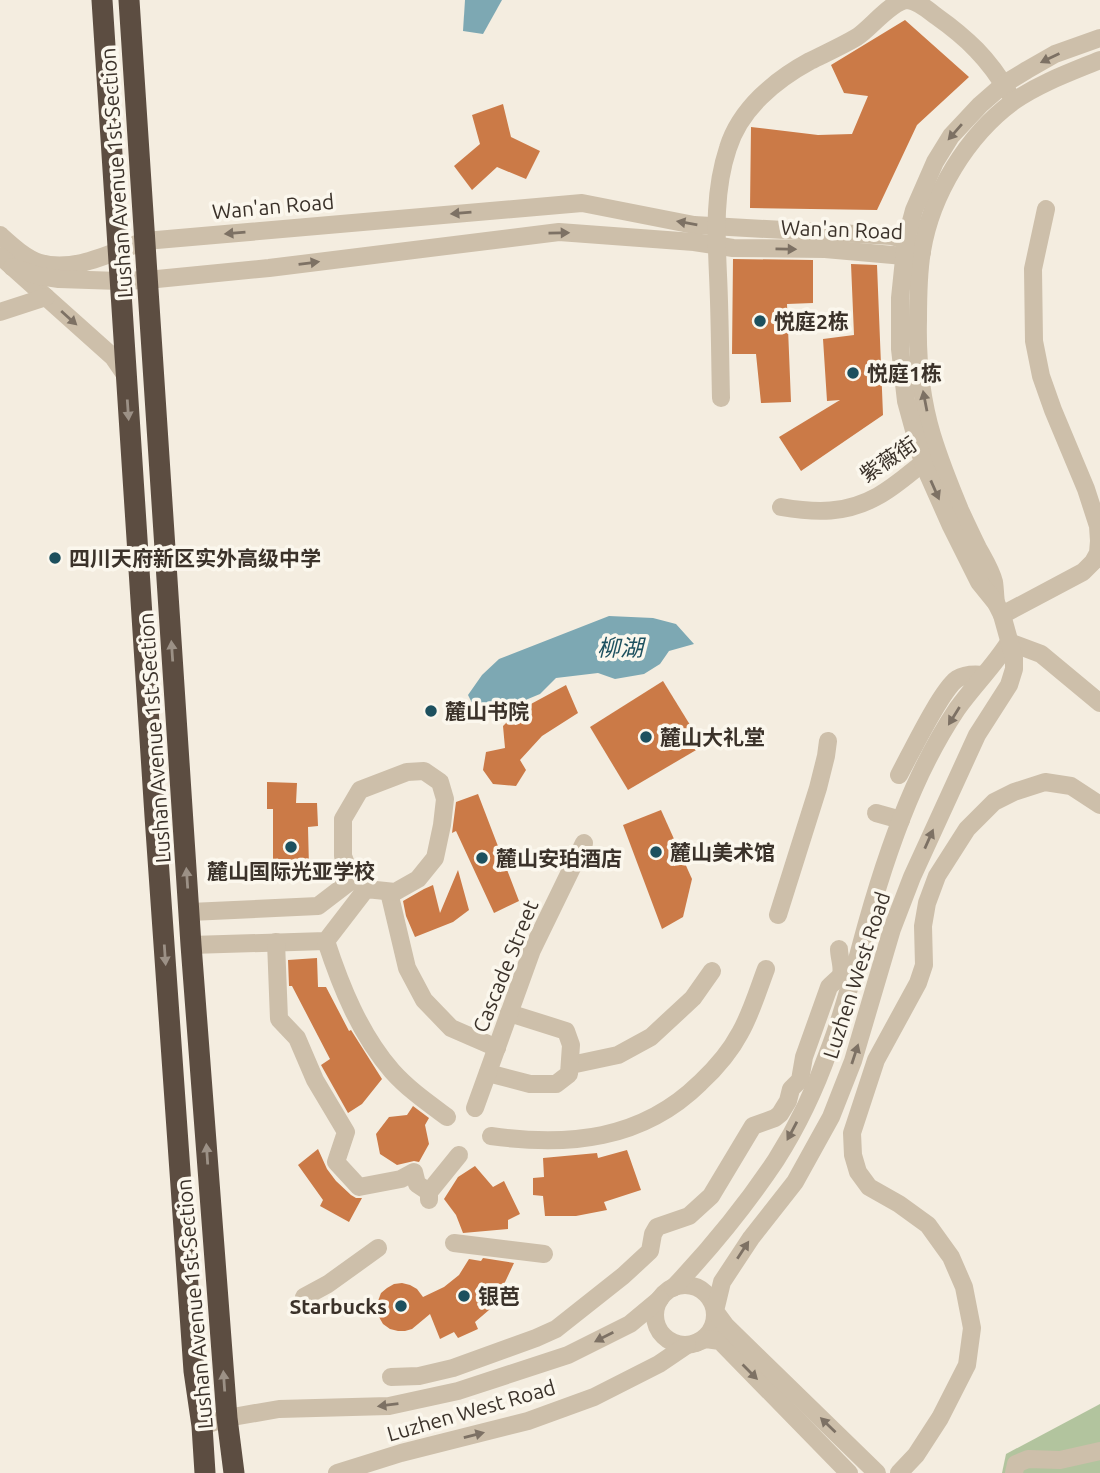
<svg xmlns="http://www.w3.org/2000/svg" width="1100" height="1473" viewBox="0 0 1100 1473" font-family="Ubuntu,'Noto Sans SC',sans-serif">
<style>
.green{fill:#b2c49e}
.water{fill:#7da8b3}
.building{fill:#cb7a47}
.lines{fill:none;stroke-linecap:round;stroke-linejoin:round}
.minor{stroke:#cdbfaa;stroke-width:18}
.highway{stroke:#5c4d41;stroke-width:21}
.oneway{fill:#7d7164}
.oneway2{fill:#9c9186}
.poi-dot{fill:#1d505e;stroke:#fbf7ed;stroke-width:2.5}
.labels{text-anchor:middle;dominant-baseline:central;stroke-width:7;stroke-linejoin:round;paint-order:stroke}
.street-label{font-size:21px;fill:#3b322a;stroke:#fbf7ed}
.poi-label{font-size:21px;font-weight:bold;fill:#3b322a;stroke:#fbf7ed;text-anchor:start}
.water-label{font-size:23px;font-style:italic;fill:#1d505e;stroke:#fbf7ed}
</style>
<rect width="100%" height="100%" fill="#f4ede0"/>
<!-- green -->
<path class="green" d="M1100 1404V1473H1002L1006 1454Z"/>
<!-- water -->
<g class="water">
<path d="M465 0H502L483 34 463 31Z"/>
<path d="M609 616 653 618 676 624 694 644 669 651 660 664 644 674 615 679 598 673 556 678 540 694 494 713H477L468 695 482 675 499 659Z"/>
</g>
<!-- building -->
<g class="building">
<path d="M905 20 969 77 917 125 877 210 750 208 751 127 818 135 852 134 868 96 844 93 831 65Z"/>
<path d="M503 104 511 137 540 151 526 179 497 167 472 190 454 166 480 144 472 115Z"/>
<path d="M733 259 813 260V303L787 304 791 402 761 403 756 354H732Z"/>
<path d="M851 264 877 265 883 415 801 471 779 437 840 400 827 401 823 339 854 335Z"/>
<path d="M663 681 703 746 628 790 590 727Z"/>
<path d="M566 685 578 713 542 736 520 760 526 770 516 786 493 784 483 770 486 752 505 748 503 726 518 711Z"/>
<path d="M267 782 297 783 296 803H317L318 826 308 827 309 867 302 873 293 874 284 870 273 871V809H267Z"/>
<path d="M478 794 519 901 494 913 456 831 452 833 456 802Z"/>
<path d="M661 810 692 879 683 917 662 929 623 825Z"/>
<path d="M458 870 469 910 453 922 415 937 406 916 403 901 424 889 433 885 440 913Z"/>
<path d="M317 958 318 987H326L349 1031 351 1030 382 1079 362 1104 348 1113 321 1065 330 1059 292 986H289L288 960Z"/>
<path d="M413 1106 429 1118 425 1125 429 1144 419 1162 414 1161 397 1165 380 1154 376 1134 389 1117 407 1115Z"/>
<path d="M318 1149 327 1169 336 1181 351 1195 356 1198H362L349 1222 320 1206 323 1200 298 1165Z"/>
<path d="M627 1150 641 1190 604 1202 607 1210 576 1216H545L543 1196 533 1195V1178L544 1177 543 1158 597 1153 598 1158Z"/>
<path d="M475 1166 493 1187 504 1181 520 1214 508 1220V1229L463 1233 456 1215 444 1199 458 1177Z"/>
<path d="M483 1258 514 1263 499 1295 501 1296 489 1310 475 1322 478 1329 458 1338 454 1332 440 1339 430 1314 412 1329 405 1331H398L390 1329 383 1324 379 1317 377 1309 378 1301 381 1293 387 1288 394 1284 402 1283 410 1285 417 1289 423 1297 444 1287 459 1275 469 1259 481 1261Z"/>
</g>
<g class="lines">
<!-- minor -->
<g class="minor">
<path d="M0 235C11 245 25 258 40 263 75 273 112 252 145 241L582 203 694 225 892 236 906 240 922 252"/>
<path d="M0 256 113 357 126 376"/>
<path d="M12 267 39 276 59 279 119 281 147 280 269 268 559 232 694 242 733 248 825 249 904 256 915 253"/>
<path d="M0 312 46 297"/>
<path d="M721 398C720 357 720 316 718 275 716 232 714 190 728 148 740 109 775 80 810 61 826 53 842 46 857 37 871 28 892 0 908 0 918 1 928 10 936 16 967 38 989 59 1008 92"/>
<path d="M781 507C816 513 846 514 878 496 898 485 914 469 932 456"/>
<path d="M996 603C995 596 995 588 994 582 991 570 984 559 978 548 972 536 966 523 960 510 950 486 940 461 932 435 921 398 917 358 918 320 918 297 918 274 922 251 931 195 967 135 1014 101 1040 83 1071 72 1100 60"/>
<path d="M1002 615 1083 572 1093 562 1098 553 1099 541 1098 526 1086 489 1053 410 1041 376 1034 341 1033 269 1046 209"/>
<path d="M1009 642 1041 654 1100 703"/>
<path d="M899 775C910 755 941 690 957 679 965 674 976 674 984 675"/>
<path d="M876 813 901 820"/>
<path d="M389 892 407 968 424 1000 451 1028 497 1048"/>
<path d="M190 912 318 906 352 880 343 856V819L360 790 407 772 424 771 440 782 445 799 442 825 435 858 418 879 395 892 366 889 326 941 191 945"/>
<path d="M778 915 818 788 826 756 828 741"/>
<path d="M326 941C341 987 360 1034 392 1071 408 1089 428 1103 447 1117"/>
<path d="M276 942 279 1019 297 1038 315 1080 346 1132 336 1162 359 1187 401 1179 414 1172 417 1184 429 1192"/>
<path d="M571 1065 618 1055 651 1037 693 998 712 971"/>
<path d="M488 1073 530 1084H556L569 1074 571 1045 566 1031 509 1013"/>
<path d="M475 1108 532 950 584 843"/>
<path d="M491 1136C568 1147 642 1140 700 1083 715 1069 730 1052 740 1033 751 1014 758 990 766 969"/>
<path d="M429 1200V1192L459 1155"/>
<path d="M454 1243 544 1254"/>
<circle cx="685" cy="1315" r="30"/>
<path d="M673 1288C710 1249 746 1205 776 1160 797 1127 816 1087 829 1050 845 1009 855 966 867 923 880 877 895 831 914 788 926 761 941 733 957 709 974 685 994 666 1009 642"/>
<path d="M304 1297 328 1284 378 1248"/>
<path d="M696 1343 706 1339 720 1341 849 1473"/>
<path d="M391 1377 419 1376 453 1368 536 1338 556 1329 623 1276 650 1251 653 1234 657 1227 689 1216 711 1196 753 1126 775 1118 780 1114 788 1101 791 1089 800 1080 804 1057 829 987C832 983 839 979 841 974 843 967 839 957 839 949"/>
<path d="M202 1426 227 1418 279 1409 389 1406 458 1391 568 1355 630 1324 660 1299"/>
<path d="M337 1473 401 1453 528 1421 594 1397 659 1364 687 1345"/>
<path d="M877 1473 726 1326 715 1311 722 1282 751 1238 795 1182 831 1117 853 1061 892 929 912 877 977 735 1009 685 1014 669V658L1002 615 996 603 979 582 951 526 923 463 906 401 900 349V298L906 240 914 210 935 162 951 136 980 105 1004 84 1027 70 1055 54 1100 38"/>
<path d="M899 1473 916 1455 940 1418 967 1365 972 1328 964 1287 951 1257 928 1225 899 1204 869 1187 858 1172 853 1155 852 1133 876 1060 918 983 924 965 923 926 927 903 937 876 967 829 994 802 1014 792 1045 782 1071 786 1100 805"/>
<path d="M1014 1473 1016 1464 1028 1459 1060 1460 1100 1451"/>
</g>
<!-- highway -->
<g class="highway">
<path d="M102 0 155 816 194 1371 202 1426 205 1473"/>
<path d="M129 0 191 945 227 1418 234 1473"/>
</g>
</g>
<!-- one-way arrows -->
<defs><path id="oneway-solid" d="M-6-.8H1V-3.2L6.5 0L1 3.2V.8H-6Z" transform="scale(1.75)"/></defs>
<g class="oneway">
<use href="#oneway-solid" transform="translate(1050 58) rotate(154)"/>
<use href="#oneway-solid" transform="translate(955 132) rotate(131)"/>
<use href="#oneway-solid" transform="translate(461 213) rotate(175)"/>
<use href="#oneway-solid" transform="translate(687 223) rotate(-170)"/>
<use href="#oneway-solid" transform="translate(235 233) rotate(175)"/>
<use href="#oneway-solid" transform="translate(559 233) rotate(-1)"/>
<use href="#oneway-solid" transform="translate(786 249) rotate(1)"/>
<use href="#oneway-solid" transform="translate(309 263) rotate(-7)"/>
<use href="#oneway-solid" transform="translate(69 318) rotate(42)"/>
<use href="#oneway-solid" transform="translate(925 401) rotate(-101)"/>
<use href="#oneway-solid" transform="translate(935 490) rotate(66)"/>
<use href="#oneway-solid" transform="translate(954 716) rotate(122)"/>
<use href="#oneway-solid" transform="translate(929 839) rotate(-66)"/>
<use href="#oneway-solid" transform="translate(855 1054) rotate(-72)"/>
<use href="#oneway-solid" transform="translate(792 1131) rotate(118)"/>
<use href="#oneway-solid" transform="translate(743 1250) rotate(-57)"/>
<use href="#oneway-solid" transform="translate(604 1337) rotate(153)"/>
<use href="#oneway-solid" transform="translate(750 1372) rotate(45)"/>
<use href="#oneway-solid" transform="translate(388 1405) rotate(173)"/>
<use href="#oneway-solid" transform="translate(828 1425) rotate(-136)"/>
<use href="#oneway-solid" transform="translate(474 1435) rotate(-14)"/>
</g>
<g class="oneway2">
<use href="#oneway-solid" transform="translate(128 410) rotate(86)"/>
<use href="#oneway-solid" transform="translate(172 651) rotate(-94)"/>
<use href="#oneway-solid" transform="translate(187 878) rotate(-94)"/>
<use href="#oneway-solid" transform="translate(165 955) rotate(86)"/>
<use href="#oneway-solid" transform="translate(207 1154) rotate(-94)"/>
<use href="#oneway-solid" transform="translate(224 1381) rotate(-94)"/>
</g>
<!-- markers -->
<g class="poi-dot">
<circle cx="760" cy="321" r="7"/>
<circle cx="853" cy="373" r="7"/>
<circle cx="55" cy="558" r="7"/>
<circle cx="431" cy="711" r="7"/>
<circle cx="646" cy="737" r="7"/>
<circle cx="291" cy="847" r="7"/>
<circle cx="656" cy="852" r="7"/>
<circle cx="482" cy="858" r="7"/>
<circle cx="464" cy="1296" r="7"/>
<circle cx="401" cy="1306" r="7"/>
</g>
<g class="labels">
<!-- street labels -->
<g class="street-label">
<text transform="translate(116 173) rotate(-94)">Lushan Avenue 1st Section</text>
<text transform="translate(273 206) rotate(-5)">Wan'an Road</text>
<text transform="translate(842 229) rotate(2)">Wan'an Road</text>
<text transform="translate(888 459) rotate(-34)">紫薇街</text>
<text transform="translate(154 738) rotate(-94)">Lushan Avenue 1st Section</text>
<text transform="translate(505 966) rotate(-68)">Cascade Street</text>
<text transform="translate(856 975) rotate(-72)">Luzhen West Road</text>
<text transform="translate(194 1304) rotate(-95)">Lushan Avenue 1st Section</text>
<text transform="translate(471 1410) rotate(-16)">Luzhen West Road</text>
</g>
<!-- poi labels -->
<g class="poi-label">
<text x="774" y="321">悦庭2栋</text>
<text x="867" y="373">悦庭1栋</text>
<text x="69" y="558">四川天府新区实外高级中学</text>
<text x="445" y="711">麓山书院</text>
<text x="660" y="737">麓山大礼堂</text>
<text x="670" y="852">麓山美术馆</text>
<text x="496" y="858">麓山安珀酒店</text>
<text x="291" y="871" text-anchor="middle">麓山国际光亚学校</text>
<text x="478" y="1296">银芭</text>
<text x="387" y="1306" text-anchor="end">Starbucks</text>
</g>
<!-- water labels -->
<g class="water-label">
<text x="620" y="647">柳湖</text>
</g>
</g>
</svg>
